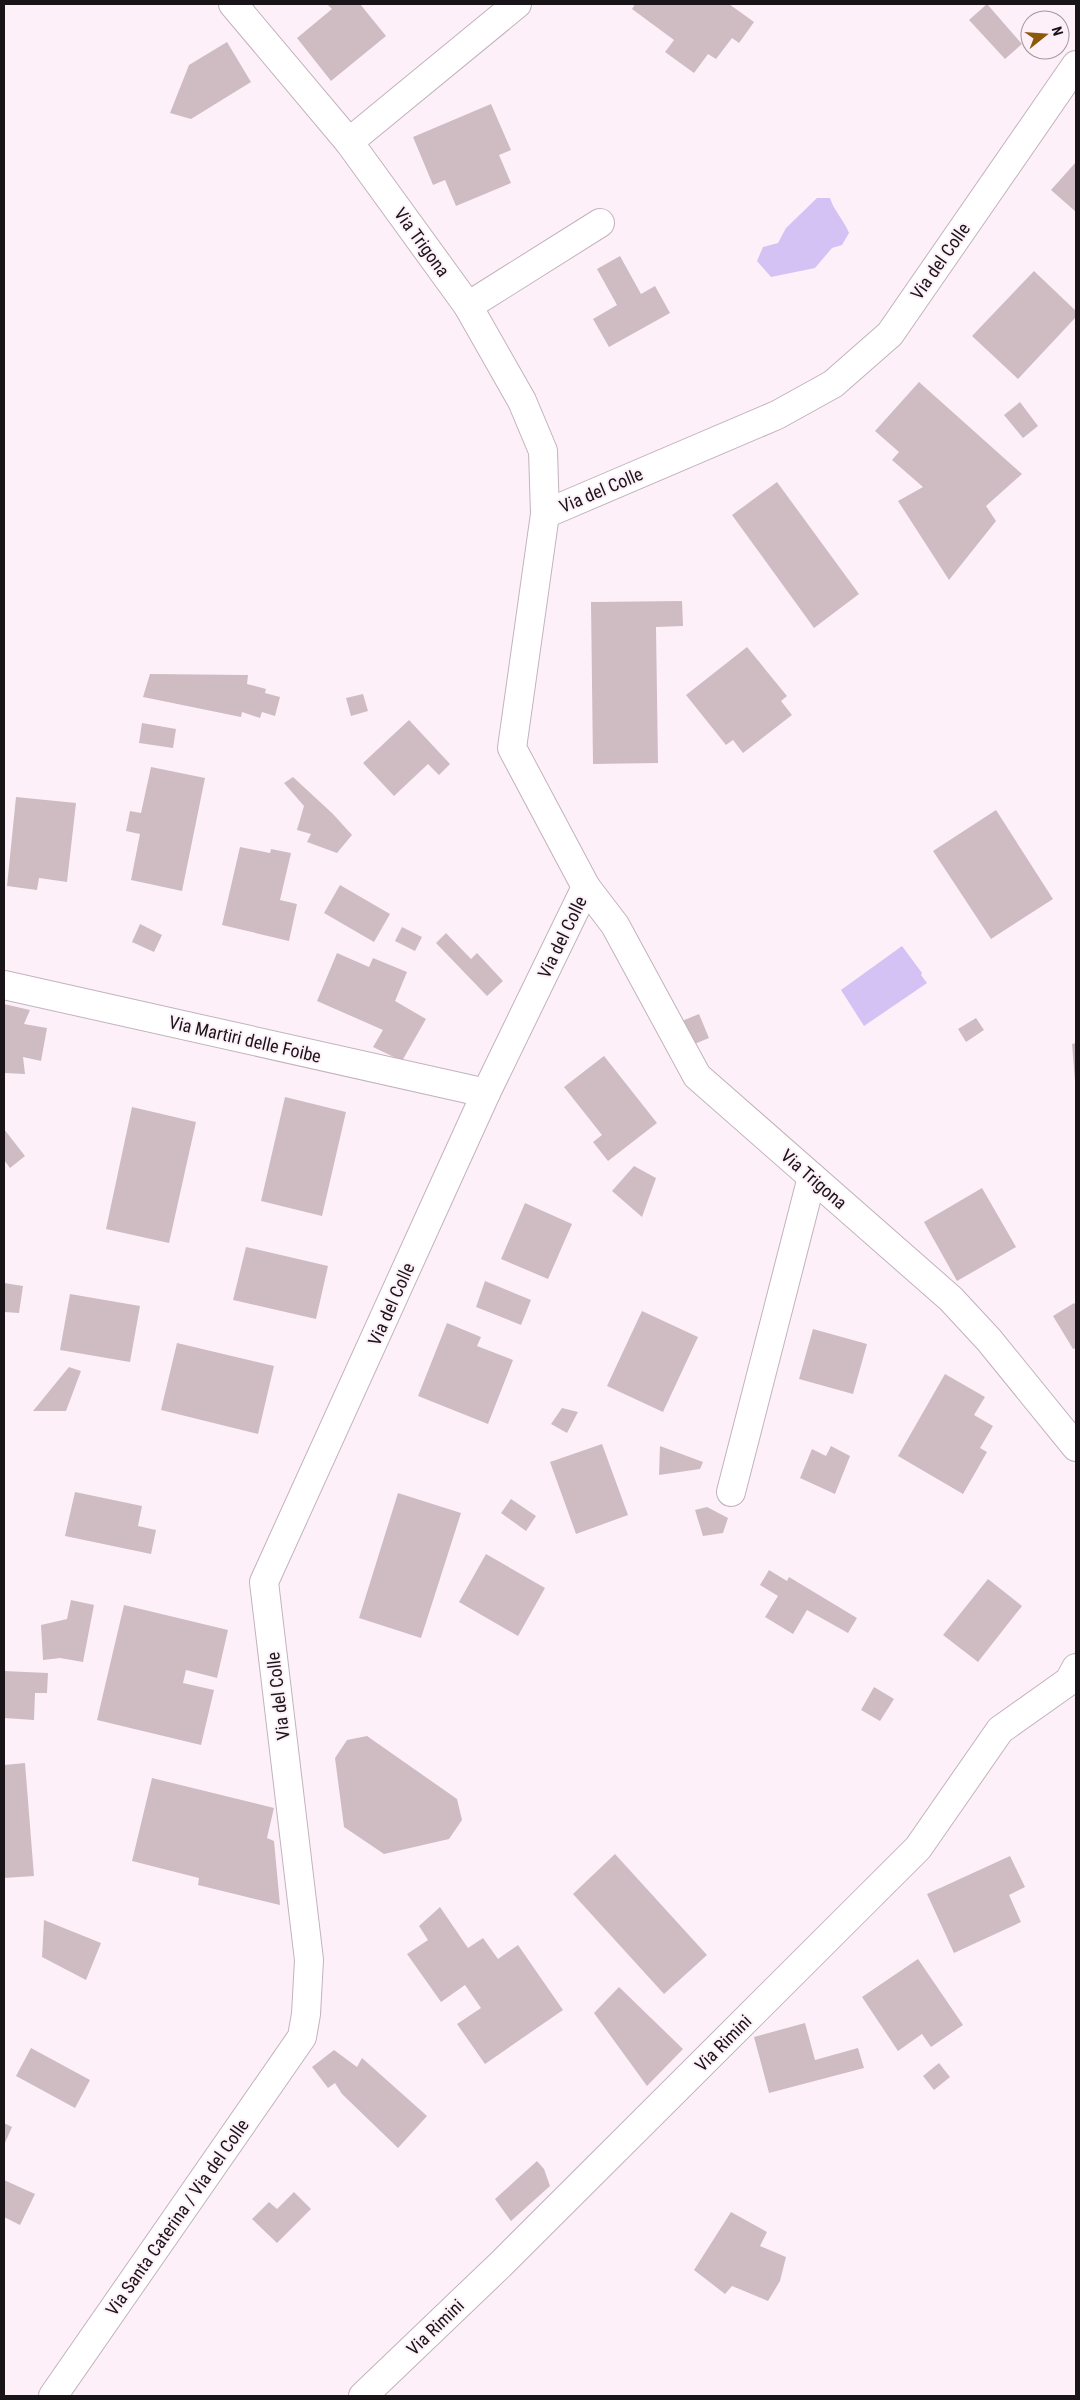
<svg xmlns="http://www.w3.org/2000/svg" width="1080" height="2400" viewBox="0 0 1080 2400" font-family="'Roboto Condensed',sans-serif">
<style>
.water{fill:#d4c2f4}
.building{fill:#cfbcc2}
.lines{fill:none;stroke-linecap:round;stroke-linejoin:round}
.minor-casing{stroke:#c2b2bd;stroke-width:30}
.minor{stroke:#fff;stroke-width:28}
.labels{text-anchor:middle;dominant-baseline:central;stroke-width:4;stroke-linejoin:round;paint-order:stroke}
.street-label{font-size:18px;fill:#191418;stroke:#fef0f9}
</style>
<rect width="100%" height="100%" fill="#fef0f9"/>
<!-- water -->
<g class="water">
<path d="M817 198H830C834 211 844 220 849 233L842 245 832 248 815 268 771 277 757 261 763 247 778 243 786 228Z"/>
<path d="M902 946 922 973 921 975 927 983 864 1026 841 990Z"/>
</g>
<!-- building -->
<g class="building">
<path d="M327 4H360L386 36 331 81 297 38 332 9Z"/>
<path d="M635 4H729L754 22 739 43 732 38 716 59 708 54 694 73 665 52 674 40 632 9Z"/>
<path d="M987 4 1022 44 1005 59 969 20Z"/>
<path d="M227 42 251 82 191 119 170 113 189 65Z"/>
<path d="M491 104 511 150 499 155 511 183 456 206 445 180 433 185 413 137Z"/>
<path d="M1076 162V212L1051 190Z"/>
<path d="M620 256 641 294 655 286 670 313 609 347 593 319 617 305 597 269Z"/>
<path d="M1034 271 1076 311V317L1018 379 972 336Z"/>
<path d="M919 382 1022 474 986 506 996 521 949 580 898 501 923 487 892 460 899 452 875 431Z"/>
<path d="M1020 402 1038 426 1023 438 1004 415Z"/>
<path d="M777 482 859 594 814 628 732 515Z"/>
<path d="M682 601 683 626 656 627 658 763 593 764 591 602Z"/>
<path d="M747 647 787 696 781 701 792 715 743 753 733 740 726 745 686 695Z"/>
<path d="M150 674 248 675 247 684 266 689 265 693 280 697 275 716 262 712 260 718 242 712 241 717 143 697Z"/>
<path d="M363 694 368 711 351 716 346 698Z"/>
<path d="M409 720 450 764 439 775 428 764 394 796 363 763Z"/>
<path d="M142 723 176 729 173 748 139 743Z"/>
<path d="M151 767 205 778 182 891 131 880 140 834 126 831 130 811 141 813Z"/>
<path d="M293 777 333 814 352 835 337 853 307 842 311 834 297 830 304 806 284 783Z"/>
<path d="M16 797 76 803 67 882 39 878 37 890 7 886Z"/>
<path d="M996 810 1053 899 991 939 933 851Z"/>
<path d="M240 847 270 853 271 849 291 853 280 900 297 904 289 941 222 925Z"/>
<path d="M340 885 390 914 374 942 324 913Z"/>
<path d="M140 924 162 935 154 952 132 942Z"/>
<path d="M402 927 422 937 415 951 395 941Z"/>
<path d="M446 933 471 959 477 953 503 981 487 996 436 943Z"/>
<path d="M337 953 369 967 373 958 407 972 395 1001 426 1019 402 1061 373 1047 383 1030 317 1001Z"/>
<path d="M4 1004 30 1010 24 1024 47 1028 41 1061 23 1057 25 1074 4 1073Z"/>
<path d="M699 1014 709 1038 692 1045 682 1021Z"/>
<path d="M976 1018 984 1030 966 1042 958 1029Z"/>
<path d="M1076 1043V1081H1075L1072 1044Z"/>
<path d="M604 1056 657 1123 608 1161 593 1142 602 1135 564 1087Z"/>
<path d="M285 1097 346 1112 322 1216 261 1201Z"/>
<path d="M132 1107 196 1122 169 1243 106 1229Z"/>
<path d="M4 1129 25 1156 10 1168 4 1160Z"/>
<path d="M634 1166 656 1178 642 1217 612 1191Z"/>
<path d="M982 1188 1016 1247 957 1281 924 1222Z"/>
<path d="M525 1203 572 1224 548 1279 501 1259Z"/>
<path d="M246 1247 328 1266 316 1319 233 1300Z"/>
<path d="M485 1281 531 1300 521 1325 476 1307Z"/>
<path d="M4 1283 23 1286 19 1313 4 1312Z"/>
<path d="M70 1294 140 1306 130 1362 60 1350Z"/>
<path d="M1074 1303 1076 1306V1348L1073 1349 1053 1316Z"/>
<path d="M642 1311 698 1337 663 1412 607 1386Z"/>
<path d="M447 1323 481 1337 477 1346 513 1360 488 1424 418 1396Z"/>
<path d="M813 1329 867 1344 853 1394 799 1379Z"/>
<path d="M177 1343 274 1366 258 1434 161 1410Z"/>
<path d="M69 1367 81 1371 66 1411H33Z"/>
<path d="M945 1374 985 1397 974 1415 993 1426 980 1448 987 1452 963 1494 898 1456Z"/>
<path d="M562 1408 578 1412 567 1433 551 1424Z"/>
<path d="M602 1444 628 1515 576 1534 550 1462Z"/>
<path d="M660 1446 703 1462 700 1469 659 1475Z"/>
<path d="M831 1446 850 1456 835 1494 800 1478 812 1449 826 1456Z"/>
<path d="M75 1492 142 1506 138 1526 156 1530 151 1554 65 1536Z"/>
<path d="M398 1493 461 1513 421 1638 359 1618Z"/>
<path d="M511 1499 536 1516 526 1531 501 1513Z"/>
<path d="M707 1507 728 1518 723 1533 703 1536 695 1510Z"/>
<path d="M486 1554 545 1588 518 1636 459 1602Z"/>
<path d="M769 1570 787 1581 789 1577 857 1618 848 1633 807 1610 793 1634 765 1617 778 1596 760 1585Z"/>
<path d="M988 1579 1022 1606 978 1662 943 1635Z"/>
<path d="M71 1600 94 1605 83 1662 60 1658 43 1660 41 1625 67 1619Z"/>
<path d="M124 1605 228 1630 217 1678 186 1670 183 1683 214 1690 201 1745 97 1720Z"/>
<path d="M4 1671 48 1673 47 1693H35L34 1720 4 1718Z"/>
<path d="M874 1687 894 1699 880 1721 861 1710Z"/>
<path d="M367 1736 457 1799 462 1820 449 1839 384 1854 344 1827 335 1758 347 1740Z"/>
<path d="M25 1763 34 1876 4 1878V1765Z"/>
<path d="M152 1778 274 1808 267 1838 274 1841 280 1905 198 1885 199 1878 132 1861Z"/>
<path d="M615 1854 707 1955 664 1994 573 1894Z"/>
<path d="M1010 1856 1025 1887 1009 1895 1021 1922 954 1953 927 1894Z"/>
<path d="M440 1907 468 1948 483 1938 498 1959 518 1945 563 2010 485 2064 457 2024 481 2008 465 1985 441 2002 407 1954 428 1940 419 1926Z"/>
<path d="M44 1920 101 1943 86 1980 42 1957Z"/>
<path d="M918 1959 963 2025 931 2047 922 2034 898 2051 862 1997Z"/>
<path d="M619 1987 683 2049 647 2086 594 2013Z"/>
<path d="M805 2023 815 2060 858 2048 864 2068 769 2093 754 2037Z"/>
<path d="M31 2048 90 2080 75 2108 16 2076Z"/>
<path d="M334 2050 357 2067 362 2058 427 2116 398 2148 342 2094 335 2083 328 2088 312 2067Z"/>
<path d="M939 2063 950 2077 934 2090 923 2076Z"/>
<path d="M4 2123 12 2127 4 2145Z"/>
<path d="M537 2161 544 2169 550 2186 511 2221 495 2199Z"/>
<path d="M4 2180 35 2194 20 2225 4 2217Z"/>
<path d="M294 2192 311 2209 277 2243 252 2219 269 2202 277 2209Z"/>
<path d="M731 2212 767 2232 760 2246 786 2257 780 2281 768 2301 732 2286 725 2294 694 2270Z"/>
</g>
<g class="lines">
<defs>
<g id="minor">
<path d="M233 4 349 142 468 306 522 401 543 451 545 514"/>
<path d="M349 142 517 4"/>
<path d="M468 306 600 223"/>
<path d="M586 887 615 925 697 1076 951 1299 989 1340 1076 1447"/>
<path d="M4 985 486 1093"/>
<path d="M731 1492 812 1177"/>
<path d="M53 2396 302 2037 306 2014 309 1960 264 1582 486 1093 586 887 512 748 545 514 777 415 833 384 890 334 1076 65"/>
<path d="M363 2396 502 2263 918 1848 1000 1730 1069 1681 1076 1668"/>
</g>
</defs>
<!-- minor casing -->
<use href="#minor" class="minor-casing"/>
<!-- minor -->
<use href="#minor" class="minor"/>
</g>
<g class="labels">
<!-- street labels -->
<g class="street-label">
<text transform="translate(422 242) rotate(54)">Via Trigona</text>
<text transform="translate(940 261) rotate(-55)">Via del Colle</text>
<text transform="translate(601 490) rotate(-23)">Via del Colle</text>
<text transform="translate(562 937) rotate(-64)">Via del Colle</text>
<text transform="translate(245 1039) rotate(13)">Via Martiri delle Foibe</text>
<text transform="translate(814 1179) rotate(41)">Via Trigona</text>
<text transform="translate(391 1304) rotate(-66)">Via del Colle</text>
<text transform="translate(278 1696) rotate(-97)">Via del Colle</text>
<text transform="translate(723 2043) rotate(-45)">Via Rimini</text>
<text transform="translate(177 2217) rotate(-55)">Via Santa Caterina / Via del Colle</text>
<text transform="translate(435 2327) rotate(-44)">Via Rimini</text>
</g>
</g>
<!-- border -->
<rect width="1080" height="2400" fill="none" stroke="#191418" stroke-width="10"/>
<!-- north arrow -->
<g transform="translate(1045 35) rotate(73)"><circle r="24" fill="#fef0f9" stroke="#a2989f"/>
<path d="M0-4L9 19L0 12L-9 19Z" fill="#8d580a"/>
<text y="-8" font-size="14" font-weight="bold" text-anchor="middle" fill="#191418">N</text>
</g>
</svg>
